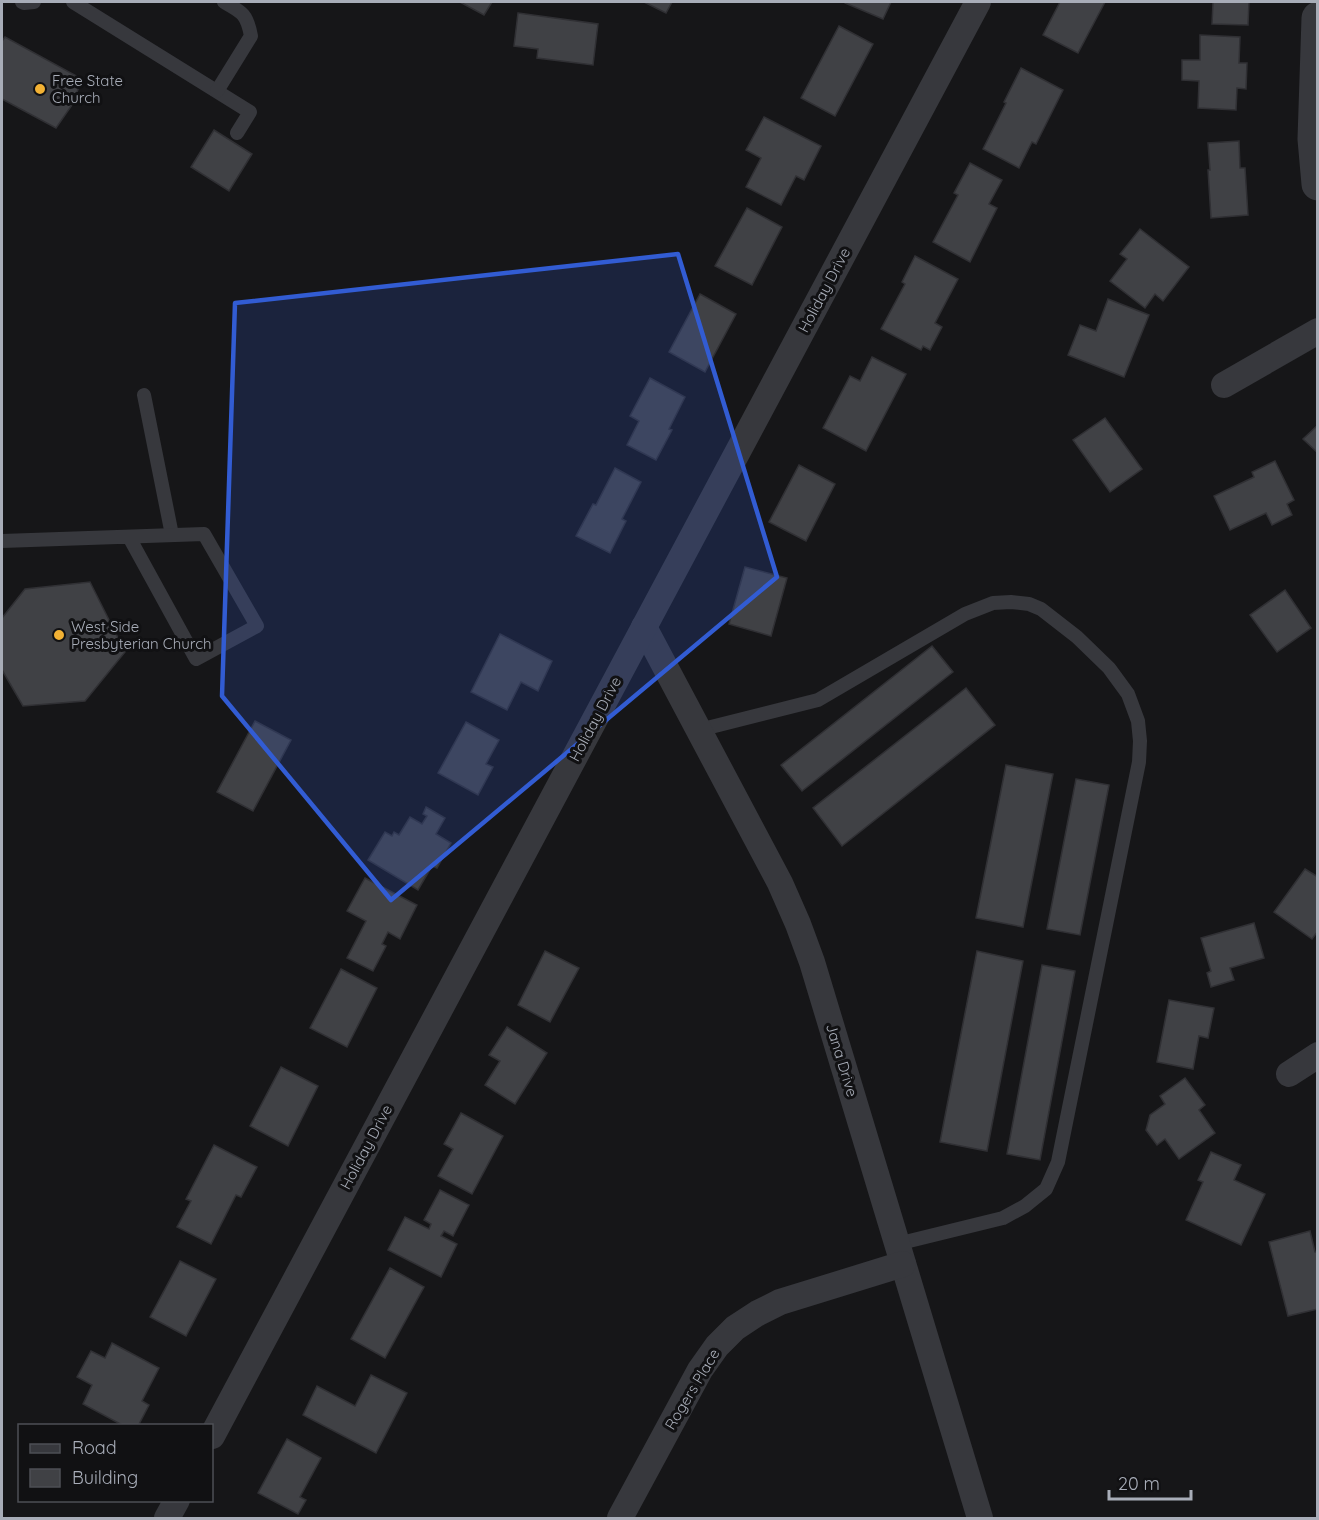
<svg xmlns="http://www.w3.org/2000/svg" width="1319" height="1520" viewBox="0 0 1319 1520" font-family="Quicksand,sans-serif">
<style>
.building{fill:#404145;stroke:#303034;stroke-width:1.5}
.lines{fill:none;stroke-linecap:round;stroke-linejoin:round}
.service{stroke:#37383d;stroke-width:14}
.minor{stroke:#37383d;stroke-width:26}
.tertiary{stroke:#37383d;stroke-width:33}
.marked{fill:#325cd3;fill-opacity:0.2;stroke:#325cd3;stroke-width:4.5;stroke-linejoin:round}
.poi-dot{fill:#f2b134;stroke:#111113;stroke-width:2}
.labels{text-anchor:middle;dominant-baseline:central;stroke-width:6;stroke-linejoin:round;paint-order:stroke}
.poi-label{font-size:15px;fill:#a8adb8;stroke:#111113;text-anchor:start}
.street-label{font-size:15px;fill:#a8adb8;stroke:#111113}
</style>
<rect width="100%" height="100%" fill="#161618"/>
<!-- building -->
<g class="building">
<path d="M460 2H492L484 15Z"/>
<path d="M644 2H672L666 13Z"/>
<path d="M845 2H891L883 19 845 3Z"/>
<path d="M1060 2H1105L1078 53 1043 35Z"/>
<path d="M1213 2H1249L1248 25 1212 24Z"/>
<path d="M518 13 598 24 593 65 537 58 538 49 514 46Z"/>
<path d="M839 26 873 44 835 116 801 98Z"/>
<path d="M1200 35 1240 37 1239 63H1247L1246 89 1237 88 1236 110 1198 108 1199 81 1182 80V60H1200Z"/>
<path d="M5 37 82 79 72 105 56 128 2 99V41Z"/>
<path d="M1021 68 1063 90 1036 144 1032 142 1019 168 983 149 1006 103 1004 102Z"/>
<path d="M764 117 821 146 804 180 796 176 781 205 746 187 761 158 746 150Z"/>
<path d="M214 130 252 154 229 191 191 167Z"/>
<path d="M1239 141 1240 168H1245L1248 215 1211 218 1208 170H1210L1208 143Z"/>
<path d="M970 163 1002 180 989 204 997 208 970 262 933 242 958 195 954 193Z"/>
<path d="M747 208 782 227 752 285 715 266Z"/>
<path d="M1140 229 1189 267 1163 301 1155 294 1145 308 1110 281 1127 259 1120 254Z"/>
<path d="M915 256 958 279 935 323 942 327 930 350 923 346 921 350 881 329 905 284 902 282Z"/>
<path d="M700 294 736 314 705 372 669 352Z"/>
<path d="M1108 299 1149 315 1124 377 1068 355 1080 325 1096 331Z"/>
<path d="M872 357 906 374 866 451 823 428 850 376 860 381Z"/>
<path d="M650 378 685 397 669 429 672 430 656 460 627 445 639 421 630 416Z"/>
<path d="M1105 418 1142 469 1110 492 1073 440Z"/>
<path d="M1318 425V453L1303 439Z"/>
<path d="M1275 461 1294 500 1287 504 1292 515 1272 525 1266 513 1230 530 1214 496 1254 477 1252 472Z"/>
<path d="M799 465 835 484 806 541 769 522Z"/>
<path d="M615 468 641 482 622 519 626 521 610 553 576 536 593 504 596 505Z"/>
<path d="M745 567 787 578 771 636 729 624Z"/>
<path d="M90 582 125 652 85 701 23 706 2 670V618L25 589Z"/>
<path d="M1285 590 1311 628 1277 652 1250 615Z"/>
<path d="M500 634 552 661 538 691 521 682 507 710 471 692Z"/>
<path d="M932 646 953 672 802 791 781 765Z"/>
<path d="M966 688 995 725 842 846 813 808Z"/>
<path d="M255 721 291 740 253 811 217 792Z"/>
<path d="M466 722 499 740 486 764 493 767 478 795 438 773Z"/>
<path d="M1006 765 1053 774 1023 927 976 918Z"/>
<path d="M1076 779 1109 785 1080 935 1047 929Z"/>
<path d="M426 807 445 818 436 834 451 843 437 868 432 866 418 890 368 860 385 832 392 836 394 832 399 835 410 817 422 824 427 816 423 814Z"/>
<path d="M1305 869 1318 877V931L1312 939 1274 912Z"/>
<path d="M365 878 417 905 400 939 388 932 382 944 386 946 373 971 347 958 366 921 347 911Z"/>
<path d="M1254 923 1264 958 1230 968 1234 980 1211 987 1207 973 1211 971 1201 938Z"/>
<path d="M545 951 579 968 550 1022 518 1005Z"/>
<path d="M977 951 1023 961 987 1151 940 1142Z"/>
<path d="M1042 965 1075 971 1040 1160 1007 1154Z"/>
<path d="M341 969 377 988 347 1047 310 1028Z"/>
<path d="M1169 1000 1214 1008 1208 1038 1199 1036 1193 1069 1157 1062Z"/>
<path d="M507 1027 547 1053 515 1104 485 1085 500 1061 489 1055Z"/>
<path d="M281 1067 318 1086 288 1146 250 1126Z"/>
<path d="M1185 1078 1205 1105 1199 1110 1215 1133 1179 1159 1165 1139 1157 1145 1146 1130 1150 1115 1165 1104 1160 1096Z"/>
<path d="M461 1113 503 1136 472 1194 438 1176 453 1149 444 1144Z"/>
<path d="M214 1145 257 1167 241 1197 236 1195 211 1244 177 1227 191 1201 186 1199Z"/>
<path d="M1211 1152 1241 1165 1234 1180 1265 1194 1241 1245 1186 1220 1203 1182 1198 1180Z"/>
<path d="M440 1190 469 1205 453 1236 444 1231 441 1236 457 1244 441 1277 388 1250 405 1217 429 1229 431 1224 424 1220Z"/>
<path d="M1310 1231 1315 1252H1318V1309L1288 1316 1269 1242Z"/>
<path d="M180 1261 216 1279 186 1336 150 1317Z"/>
<path d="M390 1268 424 1287 385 1358 351 1339Z"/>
<path d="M112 1343 159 1368 142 1401 149 1405 138 1426H124L83 1404 92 1385 77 1377 91 1351 105 1358Z"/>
<path d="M371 1375 407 1393 376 1453 303 1415 317 1386 355 1406Z"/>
<path d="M287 1439 321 1458 300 1497 306 1500 298 1514 258 1493Z"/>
</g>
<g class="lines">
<!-- service -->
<g class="service">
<path d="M22 2 24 3 34 2"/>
<path d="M73 2 250 112 237 133"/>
<path d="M217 91 251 36C247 14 242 12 224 2"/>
<path d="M144 395 172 535"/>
<path d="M2 541 204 534 257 626 196 659 129 537"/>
<path d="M699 730 818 700 965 614 993 603 1011 602 1029 604 1041 609 1077 637 1109 668 1128 694 1138 721 1140 741 1139 762 1058 1162 1046 1189 1025 1206 1003 1218 897 1244"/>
</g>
<!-- minor -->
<g class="minor">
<path d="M1224 385 1318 331"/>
<path d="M644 627 780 883 798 924 812 962 980 1518"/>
<path d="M1289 1074 1318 1055"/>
<path d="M212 1436 978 2"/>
<path d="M167 1518 177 1500"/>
<path d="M620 1518 700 1370 717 1346 735 1328 758 1313 780 1302 903 1264"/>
</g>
<!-- tertiary -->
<path class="tertiary" d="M1318 18 1314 139 1318 184"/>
</g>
<!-- marked area -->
<path class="marked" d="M678 254 777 577 391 900 222 696 235 303Z"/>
<!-- markers -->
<g class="poi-dot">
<circle cx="40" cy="89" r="6"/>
<circle cx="59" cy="635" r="6"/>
</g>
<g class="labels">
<!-- poi labels -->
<g class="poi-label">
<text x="52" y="80">Free State<tspan x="52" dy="17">Church</tspan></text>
<text x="71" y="626">West Side<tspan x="71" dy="17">Presbyterian Church</tspan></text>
</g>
<!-- street labels -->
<g class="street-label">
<text transform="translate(824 290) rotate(-62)">Holiday Drive</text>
<text transform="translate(595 719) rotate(-62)">Holiday Drive</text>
<text transform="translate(842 1060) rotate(73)">Jana Drive</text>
<text transform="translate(366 1147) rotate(-62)">Holiday Drive</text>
<text transform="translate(692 1389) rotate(-59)">Rogers Place</text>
</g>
</g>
<!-- border -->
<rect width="1319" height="1520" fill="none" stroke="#a8adb8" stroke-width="6"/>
<!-- legend -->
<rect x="18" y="1424" width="195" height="78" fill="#111113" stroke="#4d4f55" stroke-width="1.5"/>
<rect x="30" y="1444" width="30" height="9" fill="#37383d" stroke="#4d4f55" stroke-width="1.5"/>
<text x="72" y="1454" font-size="18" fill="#a8adb8">Road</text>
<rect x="30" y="1469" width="30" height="18" fill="#404145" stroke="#4d4f55" stroke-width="1.5"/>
<text x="72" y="1484" font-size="18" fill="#a8adb8">Building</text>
<!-- scale -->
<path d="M1109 1490v9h82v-9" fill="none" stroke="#a8adb8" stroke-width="3"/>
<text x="1118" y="1490" font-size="18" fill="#a8adb8" stroke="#111113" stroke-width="4.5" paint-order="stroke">20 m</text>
</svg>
